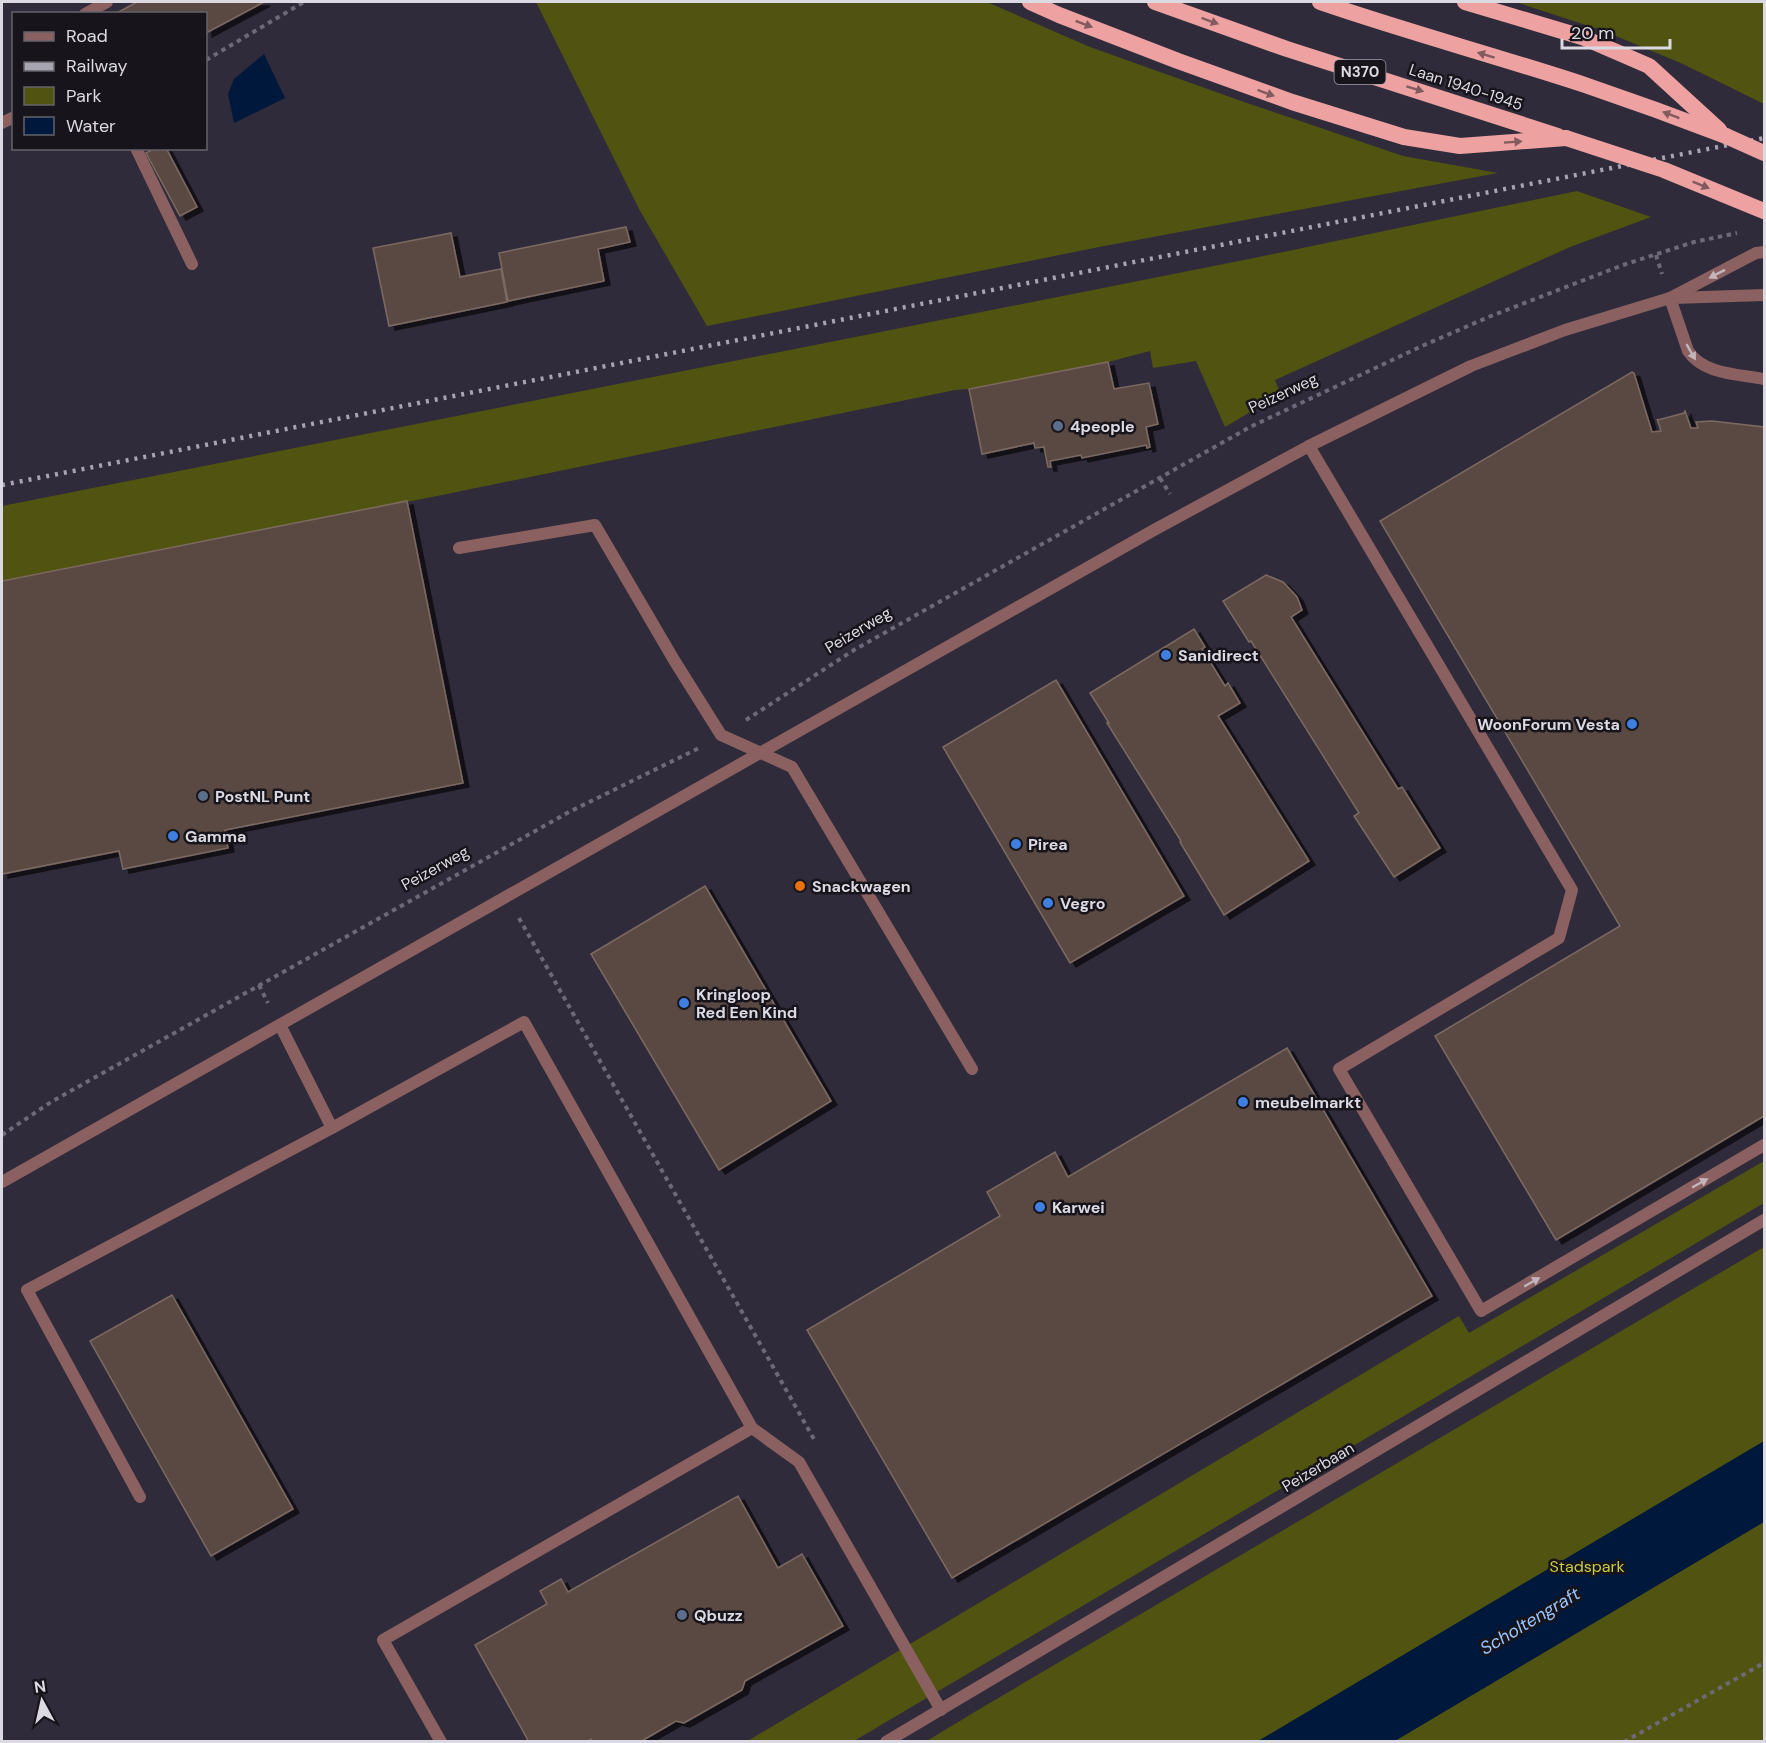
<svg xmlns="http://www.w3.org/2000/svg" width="1766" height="1743" viewBox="0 0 1766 1743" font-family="'DM Sans',sans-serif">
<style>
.green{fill:#515410}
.water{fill:#00183b}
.building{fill:#5a4a42;stroke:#7c6a62;stroke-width:1.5;filter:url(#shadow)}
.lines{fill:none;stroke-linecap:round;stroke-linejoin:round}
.path{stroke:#6d6976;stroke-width:4;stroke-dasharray:4.5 4.5;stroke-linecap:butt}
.service{stroke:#8b6060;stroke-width:12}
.tertiary{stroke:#8b6060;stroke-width:12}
.trunk{stroke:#eda1a1;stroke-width:16}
.rail{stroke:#a7a5b0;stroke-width:4.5;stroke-dasharray:3 6;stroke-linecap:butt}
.trunk-bridge{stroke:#eda1a1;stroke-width:16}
.oneway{fill:#825b5e}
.oneway2{fill:#c3b5bb}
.service-dot{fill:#5c6f8a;stroke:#17151b;stroke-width:2}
.shop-dot{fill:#3f7fe0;stroke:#17151b;stroke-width:2}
.food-dot{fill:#e8710a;stroke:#17151b;stroke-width:2}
.labels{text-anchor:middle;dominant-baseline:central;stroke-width:5;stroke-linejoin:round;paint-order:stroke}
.shield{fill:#17151b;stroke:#a09ea6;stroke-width:1.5}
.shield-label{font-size:15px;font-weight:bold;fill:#dbd9e2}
.street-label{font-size:16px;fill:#dbd9e2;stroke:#17151b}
.poi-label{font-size:16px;font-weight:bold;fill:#dbd9e2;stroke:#17151b;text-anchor:start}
.park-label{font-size:16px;fill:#c8ce44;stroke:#17151b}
.water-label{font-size:18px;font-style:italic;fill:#99c3fc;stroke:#17151b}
</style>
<defs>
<filter id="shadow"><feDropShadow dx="6" dy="4" stdDeviation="0" flood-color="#0009"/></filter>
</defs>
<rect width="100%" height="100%" fill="#2f2b3a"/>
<!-- green -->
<g class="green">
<path d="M536 2H987L1090 47 1244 102 1403 156 1498 173 1099 247 707 326 639 209Z"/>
<path d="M1516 2H1764V104L1683 64 1604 31Z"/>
<path d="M1577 191 1651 217 1570 247 1275 380 1282 398 1252 411 1225 427 1196 361 1153 368 1150 351 1108 362 969 389 955 390 437 496 2 581V506L1249 259Z"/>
<path d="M1764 1161V1203L854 1741 746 1742 1459 1316 1469 1333Z"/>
<path d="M1764 1247V1741L925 1742 983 1707Z"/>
</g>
<!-- water -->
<g class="water">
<path d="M264 54 285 98 234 123 228 94 234 79Z"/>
<path d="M1764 1441V1522L1395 1741H1258Z"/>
</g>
<!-- building -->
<g class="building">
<path d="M137 2H264L206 33V14H115Z"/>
<path d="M155 148H166L197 207 180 216 146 153Z"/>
<path d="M626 227 630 242 598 249 604 281 508 301 499 253Z"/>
<path d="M451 233 460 277 501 269 507 302 389 326 373 248Z"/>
<path d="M1108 362 1114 389 1149 383 1158 424 1146 427 1150 447 1147 448 1146 445 1082 458 1081 455 1050 461 1051 467H1048L1044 447 1035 448 1034 443 982 454 969 389Z"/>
<path d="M1632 372 1634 373 1652 432 1661 431 1657 419 1658 420 1684 413 1685 411 1691 428H1698L1696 422 1712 421 1764 427V1116L1556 1240 1435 1036 1620 926 1380 521Z"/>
<path d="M407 501 463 783 225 830 228 848 123 869 119 851 2 874V581Z"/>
<path d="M1266 575 1283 582 1297 597 1302 610 1291 617 1398 789 1402 787 1440 848 1394 877 1354 816 1359 813 1251 641 1249 642 1223 601Z"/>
<path d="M1194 629 1205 647 1202 649 1225 686 1228 683 1240 703 1218 716 1309 861 1224 915 1180 842 1181 841 1107 723H1109L1090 693Z"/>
<path d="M1056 680 1184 896 1070 963 943 747Z"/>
<path d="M705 886 831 1101 719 1170 591 954Z"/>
<path d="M1287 1048 1432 1296 952 1578 807 1330 1000 1216 987 1192 1055 1152 1068 1177Z"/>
<path d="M172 1295 293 1509 211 1556 90 1341Z"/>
<path d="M738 1496 778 1568 802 1554 843 1626 745 1681 742 1690 684 1723 676 1721 640 1742H592L591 1739 586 1742H529L475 1645 547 1604 540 1591 561 1579 568 1592Z"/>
</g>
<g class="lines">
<!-- path -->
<g class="path">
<path d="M206 60 304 2"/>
<path d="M1656 255 1662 274"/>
<path d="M1160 478 1170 494"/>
<path d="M746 720 854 650 1250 427 1422 346 1491 316 1623 265 1694 242 1737 233"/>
<path d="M519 918 815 1441"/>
<path d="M259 985 268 1003"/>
<path d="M2 1135 51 1102 569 812 701 747"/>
<path d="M1624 1742 1764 1663"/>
</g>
<!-- service -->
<g class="service">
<path d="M85 14 107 2"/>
<path d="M2 123 14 117"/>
<path d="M136 148 192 264"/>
<path d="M1670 298 1688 351C1704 375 1739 374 1764 379"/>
<path d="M1309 446 1572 890 1559 938 1339 1069 1481 1311 1764 1145"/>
<path d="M459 548 595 525 674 660 721 735 792 767 972 1069"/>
<path d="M280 1025 332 1128 524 1022 752 1428 799 1462 941 1710"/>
<path d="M140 1497 27 1290 332 1128"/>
<path d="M441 1742 383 1640 752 1428"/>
<path d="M886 1742 1764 1220"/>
</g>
<!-- tertiary -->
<g class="tertiary">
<path d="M1674 298 1764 295"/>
<path d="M2 1182 1154 530 1309 446 1471 366 1565 330 1670 298 1756 253 1764 252"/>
</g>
<!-- trunk -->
<g class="trunk">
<path d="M1030 2 1059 15 1178 61 1292 102 1404 137 1460 146 1566 138"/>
<path d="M1155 2 1287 49 1558 136"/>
<path d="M1320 2C1407 32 1497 56 1585 85 1632 101 1679 118 1726 136"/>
<path d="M1465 2 1582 37 1649 66 1719 130"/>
</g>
<!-- rail -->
<path class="rail" d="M2 485 1764 138"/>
<!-- trunk-bridge -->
<g class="trunk-bridge">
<path d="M1726 136 1764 153"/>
<path d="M1566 138 1664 170 1764 211"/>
</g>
</g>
<!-- one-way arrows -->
<defs><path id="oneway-solid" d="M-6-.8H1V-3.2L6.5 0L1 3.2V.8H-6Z" transform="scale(1.5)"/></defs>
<g class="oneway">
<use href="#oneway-solid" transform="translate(1210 21) rotate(20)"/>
<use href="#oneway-solid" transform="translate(1084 24) rotate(21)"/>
<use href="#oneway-solid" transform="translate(1486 55) rotate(-163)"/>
<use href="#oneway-solid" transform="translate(1415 89) rotate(17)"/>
<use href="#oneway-solid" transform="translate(1266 93) rotate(20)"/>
<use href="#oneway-solid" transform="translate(1671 115) rotate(-159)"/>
<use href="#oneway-solid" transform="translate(1513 142) rotate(-4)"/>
<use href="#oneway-solid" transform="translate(1701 185) rotate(22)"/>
</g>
<g class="oneway2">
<use href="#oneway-solid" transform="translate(1717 274) rotate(153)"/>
<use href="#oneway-solid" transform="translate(1691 352) rotate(60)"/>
<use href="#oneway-solid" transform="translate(1700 1183) rotate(-30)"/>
<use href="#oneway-solid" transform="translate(1532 1282) rotate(-30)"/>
</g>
<!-- markers -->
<g class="service-dot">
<circle cx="1058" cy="426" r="6"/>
<circle cx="203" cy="796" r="6"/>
<circle cx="682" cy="1615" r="6"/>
</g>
<g class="shop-dot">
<circle cx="1166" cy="655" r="6"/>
<circle cx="1632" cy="724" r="6"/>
<circle cx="173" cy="836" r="6"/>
<circle cx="1016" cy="844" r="6"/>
<circle cx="1048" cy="903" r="6"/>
<circle cx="684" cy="1003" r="6"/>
<circle cx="1243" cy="1102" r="6"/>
<circle cx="1040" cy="1207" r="6"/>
</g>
<circle class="food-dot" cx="800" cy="886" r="6"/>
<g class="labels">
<!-- shield labels -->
<rect class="shield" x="1334.5" y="60" width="51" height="24" rx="4.5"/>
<g class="shield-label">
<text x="1360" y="72">N370</text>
</g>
<!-- street labels -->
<g class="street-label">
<text transform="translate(1466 87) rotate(18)">Laan 1940-1945</text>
<text transform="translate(1283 393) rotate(-25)">Peizerweg</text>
<text transform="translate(858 630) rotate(-31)">Peizerweg</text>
<text transform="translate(435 868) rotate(-29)">Peizerweg</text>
<text transform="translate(1318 1467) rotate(-31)">Peizerbaan</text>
</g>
<!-- poi labels -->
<g class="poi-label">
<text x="1070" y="426">4people</text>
<text x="1178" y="655">Sanidirect</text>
<text x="1620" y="724" text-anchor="end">WoonForum Vesta</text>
<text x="215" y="796">PostNL Punt</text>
<text x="185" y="836">Gamma</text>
<text x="1028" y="844">Pirea</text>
<text x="812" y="886">Snackwagen</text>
<text x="1060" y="903">Vegro</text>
<text x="696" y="994">Kringloop<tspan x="696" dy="18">Red Een Kind</tspan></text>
<text x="1255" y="1102">meubelmarkt</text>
<text x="1052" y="1207">Karwei</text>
<text x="694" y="1615">Qbuzz</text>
</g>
<!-- park labels -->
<g class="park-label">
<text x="1587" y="1566">Stadspark</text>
</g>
<!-- water labels -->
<g class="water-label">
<text transform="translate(1530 1621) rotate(-31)">Scholtengraft</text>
</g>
</g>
<!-- border -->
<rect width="1766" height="1743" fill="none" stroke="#dbd9e2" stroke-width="6"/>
<!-- legend -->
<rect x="12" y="12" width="195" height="138" fill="#17151b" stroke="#65636b" stroke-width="1.5"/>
<rect x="24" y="32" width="30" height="9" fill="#8b6060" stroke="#65636b" stroke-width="1.5"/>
<text x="66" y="42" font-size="18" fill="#dbd9e2">Road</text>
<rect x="24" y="62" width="30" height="9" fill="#a7a5b0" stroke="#65636b" stroke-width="1.5"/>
<text x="66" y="72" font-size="18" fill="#dbd9e2">Railway</text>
<rect x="24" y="87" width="30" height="18" fill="#515410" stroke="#65636b" stroke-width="1.5"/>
<text x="66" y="102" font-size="18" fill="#dbd9e2">Park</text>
<rect x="24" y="117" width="30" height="18" fill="#00183b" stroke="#65636b" stroke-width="1.5"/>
<text x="66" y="132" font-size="18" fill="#dbd9e2">Water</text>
<!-- north arrow -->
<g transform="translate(42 1701) rotate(352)" stroke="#17151b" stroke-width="4.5" paint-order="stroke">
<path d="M0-4.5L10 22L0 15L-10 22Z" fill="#dbd9e2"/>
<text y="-9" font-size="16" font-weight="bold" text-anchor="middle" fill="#dbd9e2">N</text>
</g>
<!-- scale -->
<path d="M1562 39v9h108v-9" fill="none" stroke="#dbd9e2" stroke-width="3"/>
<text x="1571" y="39" font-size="18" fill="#dbd9e2" stroke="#17151b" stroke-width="4.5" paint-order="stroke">20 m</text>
</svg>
